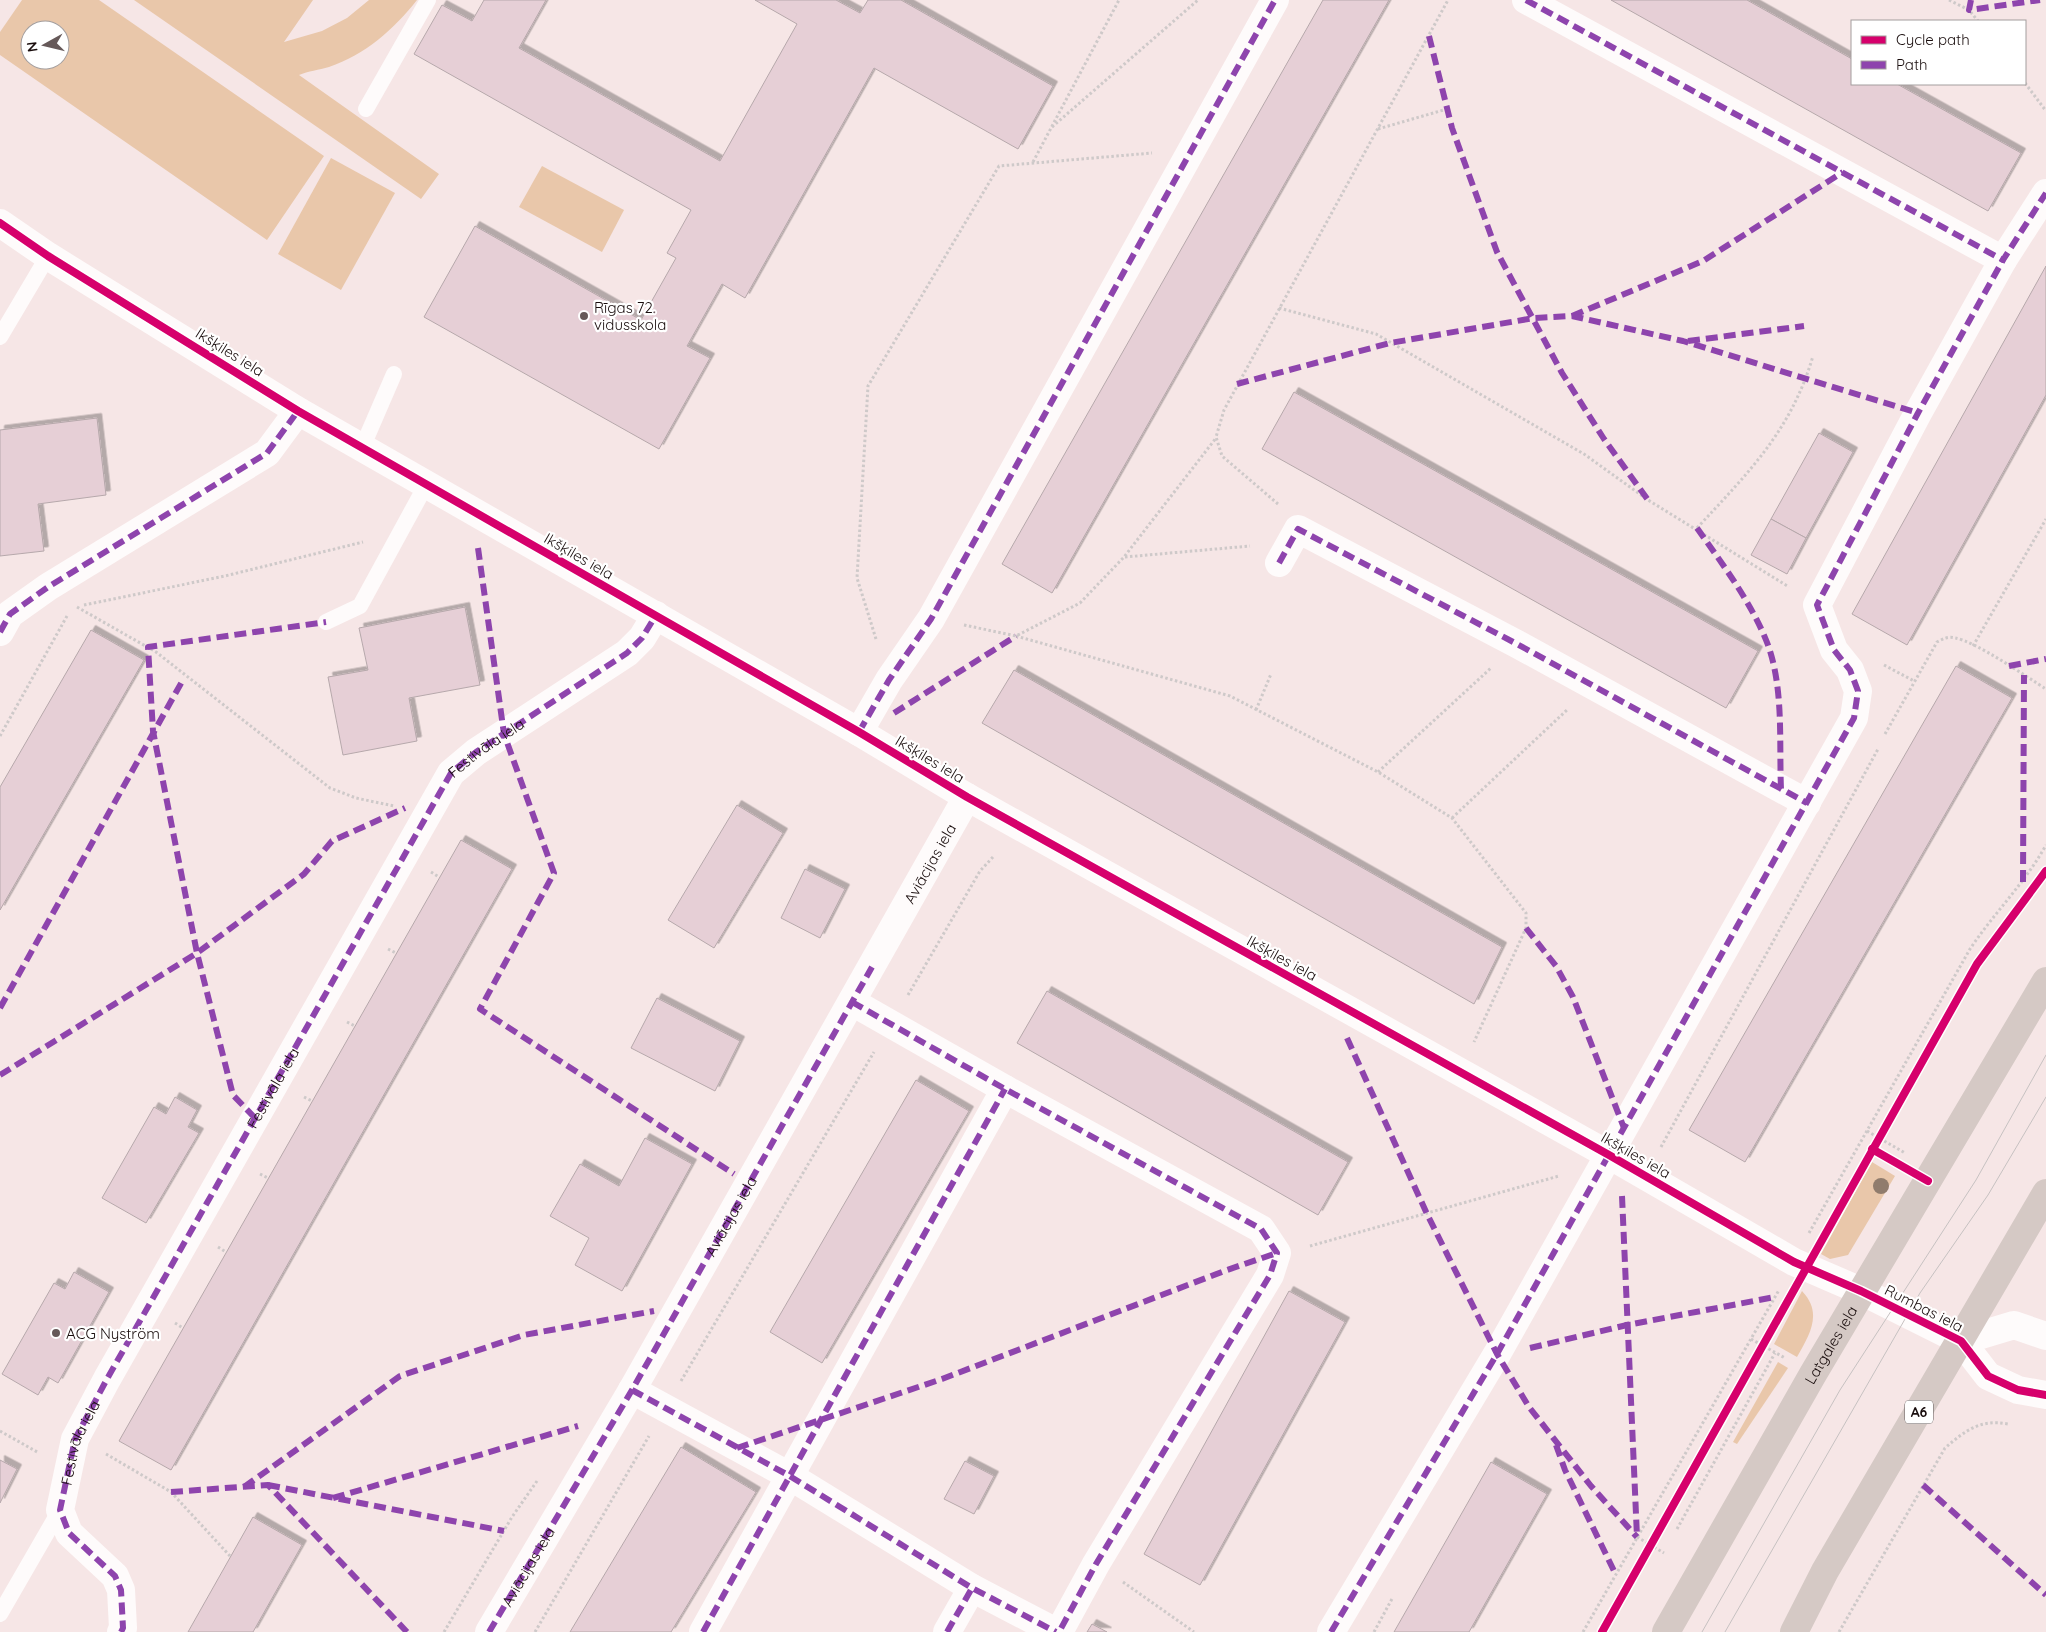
<svg xmlns="http://www.w3.org/2000/svg" width="2046" height="1632" viewBox="0 0 2046 1632" font-family="Quicksand,sans-serif">
<style>
.green{fill:#e9c7aa;fill-rule:evenodd}
.building{fill:#e6cfd6;stroke:#b6a8ab;filter:url(#shadow)}
.lines{fill:none;stroke-linecap:round;stroke-linejoin:round}
.path{stroke:#cec9c9;stroke-width:3;stroke-dasharray:2.5 2.5;stroke-linecap:butt}
.lane{stroke:#fefbfb;stroke-width:16}
.street{stroke:#fefbfb;stroke-width:28}
.highway{stroke:#d5c9c5;stroke-width:28}
.tram{stroke:#c6c1c1;stroke-width:1}
.quiet{stroke:#8e44ad;stroke-width:6;stroke-dasharray:12 6;stroke-linecap:butt}
.cycleway-casing{stroke:#fff;stroke-width:11}
.cycleway{stroke:#d6006c;stroke-width:8}
.tree{fill:#907c6d}
.poi-dot{fill:#665959;stroke:#fff;stroke-width:2}
.labels{text-anchor:middle;dominant-baseline:central;stroke-width:4.5;stroke-linejoin:round;paint-order:stroke}
.shield{fill:#fff;stroke:#5e5656;stroke-width:1}
.shield-label{font-size:14px;font-weight:bold;fill:#190d0d}
.poi-label{font-size:15px;fill:#190d0d;stroke:#fff;text-anchor:start}
.street-label{font-size:15px;fill:#190d0d;stroke:#fff}
</style>
<defs>
<filter id="shadow"><feDropShadow dx="4.5" dy="-4.5" stdDeviation="0" flood-color="#0004"/></filter>
</defs>
<rect width="100%" height="100%" fill="#f6e6e6"/>
<!-- green -->
<g class="green">
<path d="M22 0H99L324 156 267 240 0 55V32ZM30 30H60V60H30Z"/>
<path d="M134 0H313L284 42 322 31 347 18 369 0H417C394 29 365 55 329 67 319 70 308 71 299 75L439 174 421 199Z"/>
<path d="M331 158 395 193 341 290 278 254Z"/>
<path d="M542 166 624 210 602 252 519 207Z"/>
<path d="M1872 1162 1895 1176 1848 1255 1830 1259 1821 1254Z"/>
<path d="M1802 1291C1823 1313 1810 1334 1797 1357L1774 1344Z"/>
<path d="M1778 1362 1788 1368 1737 1444 1733 1442Z"/>
</g>
<!-- building -->
<g class="building">
<path d="M484 0H546L519 48 720 161 797 24 755 0H836L860 13 868 0H901L1053 86 1018 149 874 68 745 298 722 284 687 346 710 358 659 449 424 317 475 226 641 320 676 258 667 253 691 210 414 54 442 5 472 21Z"/>
<path d="M1323 0H1389L1052 593 1002 564Z"/>
<path d="M1611 0H1747L1852 59V84H1897L2021 153 1988 211Z"/>
<path d="M2046 266V395L1907 645 1852 614Z"/>
<path d="M1294 392 1758 651 1726 708 1262 449Z"/>
<path d="M97 418 106 495 38 504 44 551 0 556V430Z"/>
<path d="M1819 433 1853 452 1806 538 1771 519Z"/>
<path d="M1771 519 1806 538 1787 574 1751 555Z"/>
<path d="M465 607 480 685 409 698 417 741 343 755 328 677 368 670 359 628Z"/>
<path d="M91 630 144 660 0 910V787Z"/>
<path d="M1956 666 2012 698 1745 1162 1689 1130Z"/>
<path d="M1014 670 1502 947 1474 1004 982 723Z"/>
<path d="M737 805 783 833 714 948 668 920Z"/>
<path d="M461 840 512 869 171 1470 119 1441Z"/>
<path d="M805 869 845 889 820 938 781 918Z"/>
<path d="M1047 991 1348 1162 1318 1215 1017 1043Z"/>
<path d="M657 998 740 1041 715 1091 631 1048Z"/>
<path d="M916 1080 969 1111 822 1363 770 1332Z"/>
<path d="M175 1097 197 1110 188 1127 199 1133 146 1223 102 1198 154 1107 166 1114Z"/>
<path d="M645 1138 692 1164 622 1291 575 1265 589 1238 550 1216 580 1164 619 1186Z"/>
<path d="M74 1272 109 1292 58 1383 48 1377 38 1395 2 1374 54 1283 65 1289Z"/>
<path d="M1289 1291 1345 1322 1200 1585 1144 1554Z"/>
<path d="M681 1447 756 1492 671 1632H570Z"/>
<path d="M0 1460 17 1469 0 1503Z"/>
<path d="M965 1461 994 1476 974 1514 944 1499Z"/>
<path d="M1491 1462 1547 1494 1469 1632H1394Z"/>
<path d="M253 1517 302 1545 253 1632H188Z"/>
<path d="M1092 1624 1107 1632H1087Z"/>
</g>
<g class="lines">
<!-- path -->
<g class="path">
<path d="M1949 0 1969 10 1978 21"/>
<path d="M2025 83 2046 111"/>
<path d="M1052 127 1198 0"/>
<path d="M1378 129 1447 109"/>
<path d="M1033 162 1119 0"/>
<path d="M1279 308 1376 334 1584 454 1648 500 1789 587"/>
<path d="M1278 504 1222 456 1216 437 1224 410 1448 0"/>
<path d="M1697 528C1748 473 1791 431 1813 356"/>
<path d="M1125 557 1250 546"/>
<path d="M84 605 225 576 363 542"/>
<path d="M77 607 156 652 330 788 356 798 394 806"/>
<path d="M964 625 1016 636 1080 603 1124 557 1216 438"/>
<path d="M1016 636 1230 696 1378 772 1452 818 1526 913V928L1474 1042"/>
<path d="M876 639 857 578 868 386 999 166 1152 153"/>
<path d="M1973 646 2046 519"/>
<path d="M1884 665 1914 681"/>
<path d="M1256 710 1271 674"/>
<path d="M1885 734 1937 642C1943 639 1948 636 1955 638 1975 641 2027 677 2046 689"/>
<path d="M0 736 67 616"/>
<path d="M1378 772 1491 668"/>
<path d="M1452 818 1568 709"/>
<path d="M431 872 439 877"/>
<path d="M388 949 396 953"/>
<path d="M908 995 980 871 993 857"/>
<path d="M347 1022 355 1026"/>
<path d="M304 1097 312 1101"/>
<path d="M1867 1131 1905 1153"/>
<path d="M1661 1147 1878 749"/>
<path d="M260 1174 268 1178"/>
<path d="M1809 1233 1970 949C1994 913 2025 883 2046 845"/>
<path d="M1310 1246 1559 1176"/>
<path d="M218 1247 226 1252"/>
<path d="M175 1323 183 1328"/>
<path d="M1751 1339 1785 1358"/>
<path d="M681 1381 874 1052"/>
<path d="M0 1431 39 1453"/>
<path d="M106 1454 171 1492 230 1556"/>
<path d="M1677 1529 1775 1353"/>
<path d="M1637 1537 1664 1553"/>
<path d="M1123 1582 1194 1632"/>
<path d="M444 1632 512 1517 537 1481"/>
<path d="M535 1632 649 1436"/>
<path d="M1374 1632 1393 1597"/>
<path d="M1583 1632 1779 1290"/>
<path d="M1839 1632 1945 1448C1966 1430 1980 1419 2008 1424"/>
</g>
<!-- lane -->
<g class="lane">
<path d="M366 109 428 0"/>
<path d="M0 337 48 256"/>
<path d="M362 448 394 374"/>
<path d="M326 622 360 606 426 485"/>
<path d="M0 1614 60 1510"/>
</g>
<!-- street -->
<g class="street">
<path d="M1526 0 2003 260 2046 193"/>
<path d="M0 223 48 256 298 411 859 732 967 797 1609 1155 1794 1262 1861 1291 1961 1341 1988 1376 2018 1390 2046 1395"/>
<path d="M1279 563 1298 529 1517 644 1807 803"/>
<path d="M0 632 10 614 48 587 267 453 298 411"/>
<path d="M859 732 889 680 931 619 1275 0"/>
<path d="M852 1002 1005 1089 1261 1229 1277 1253 1270 1275 1096 1564 1059 1632"/>
<path d="M1961 1341 2014 1325 2046 1336"/>
<path d="M632 1390 788 1475 972 1588 1056 1632"/>
<path d="M121 1632 123 1628 121 1590 115 1576 69 1533 60 1510 75 1439 107 1379 451 773 476 752 627 653 642 638 656 615"/>
<path id="s1" d="M489 1632 632 1390 967 797"/>
<path d="M703 1632 1005 1089"/>
<path d="M947 1632 972 1588"/>
<path d="M1331 1632 1497 1354 1854 718 1858 691 1850 670 1834 650 1817 605 1918 413 2003 260"/>
</g>
<!-- highway -->
<g class="highway">
<path id="s2" d="M1666 1632 1813 1374 2046 981"/>
<path d="M1794 1632 1825 1571 2046 1193"/>
</g>
<!-- tram -->
<g class="tram">
<path d="M1702 1632 1840 1390 1976 1180 2046 1055"/>
<path d="M1725 1632 1920 1293 1988 1195 2046 1097"/>
</g>
<!-- quiet -->
<g class="quiet">
<path d="M1526 0 2003 260 2046 193"/>
<path d="M1971 0 1969 10 2040 0"/>
<path d="M1429 36 1452 128 1497 252 1562 373 1604 439 1648 500"/>
<path d="M1572 316 1703 261 1843 172"/>
<path d="M1688 341 1804 326"/>
<path d="M1237 384 1390 343 1534 318 1572 316 1683 341 1918 413"/>
<path d="M1697 528C1723 565 1752 603 1768 645 1784 690 1779 743 1781 789"/>
<path d="M478 548 504 734 554 873 480 1009 734 1174"/>
<path d="M1279 563 1298 529 1517 644 1807 803"/>
<path d="M0 632 10 614 48 587 267 453 298 411"/>
<path d="M2009 666 2046 659"/>
<path d="M894 713 1016 636"/>
<path d="M859 732 889 680 931 619 1275 0"/>
<path d="M2023 882 2024 675"/>
<path d="M1526 928 1556 966 1573 997 1624 1128"/>
<path d="M852 1002 1005 1089 1261 1229 1277 1253 1270 1275 1096 1564 1059 1632"/>
<path d="M0 1008 184 678"/>
<path d="M1347 1038 1427 1214 1497 1354 1529 1407 1591 1486 1637 1537"/>
<path d="M0 1075 197 953 304 874 332 841 405 808"/>
<path d="M255 1118 233 1095 197 953 153 731 148 647 326 622"/>
<path d="M1622 1196 1637 1537"/>
<path d="M1530 1348 1627 1325 1775 1297"/>
<path d="M632 1390 788 1475 972 1588 1056 1632"/>
<path d="M1556 1445 1565 1470 1616 1575"/>
<path d="M737 1448 942 1379 1227 1270 1277 1253"/>
<path d="M268 1485 504 1531"/>
<path d="M1923 1485 2046 1595"/>
<path d="M244 1487 400 1376 524 1335 654 1311"/>
<path d="M171 1492 268 1485 407 1632"/>
<path d="M333 1498 578 1426"/>
<path id="s3" d="M121 1632 123 1628 121 1590 115 1576 69 1533 60 1510 75 1439 107 1379 451 773 476 752 627 653 642 638 656 615"/>
<path d="M489 1632 632 1390 872 967"/>
<path d="M703 1632 1005 1089"/>
<path d="M947 1632 972 1588"/>
<path d="M1331 1632 1497 1354 1854 718 1858 691 1850 670 1834 650 1817 605 1918 413 2003 260"/>
</g>
<defs>
<g id="cycleway">
<path d="M0 223 48 256 298 411 859 732 967 797 1609 1155 1794 1262 1861 1291 1961 1341 1988 1376 2018 1390 2046 1395"/>
<path d="M1872 1149 1928 1181"/>
<path d="M1602 1632 1977 964 2046 871"/>
</g>
</defs>
<!-- cycleway casing -->
<use href="#cycleway" class="cycleway-casing"/>
<!-- cycleway -->
<use href="#cycleway" class="cycleway"/>
</g>
<!-- trees -->
<circle class="tree" cx="1881" cy="1186" r="8"/>
<!-- markers -->
<g class="poi-dot">
<circle cx="584" cy="316" r="5"/>
<circle cx="56" cy="1333" r="5"/>
</g>
<g class="labels">
<!-- shield labels -->
<rect class="shield" x="1905" y="1400.5" width="28" height="23" rx="4"/>
<g class="shield-label">
<text x="1919" y="1412">A6</text>
</g>
<!-- poi labels -->
<g class="poi-label">
<text x="594" y="307">Rīgas 72.<tspan x="594" dy="17">vidusskola</tspan></text>
<text x="66" y="1333">ACG Nyström</text>
</g>
<!-- street labels -->
<g class="street-label">
<text transform="translate(230 352) rotate(32)">Ikšķiles iela</text>
<text transform="translate(579 556) rotate(30)">Ikšķiles iela</text>
<text stroke="none"><textPath href="#s3" startOffset="1026">Festivāla iela</textPath></text>
<text transform="translate(930 759) rotate(31)">Ikšķiles iela</text>
<text stroke="none"><textPath href="#s1" startOffset="886">Aviācijas iela</textPath></text>
<text transform="translate(1282 958) rotate(29)">Ikšķiles iela</text>
<text stroke="none"><textPath href="#s3" startOffset="621">Festivāla iela</textPath></text>
<text transform="translate(1636 1155) rotate(30)">Ikšķiles iela</text>
<text stroke="none"><textPath href="#s1" startOffset="481">Aviācijas iela</textPath></text>
<text transform="translate(1924 1308) rotate(27)">Rumbas iela</text>
<text stroke="none"><textPath href="#s2" startOffset="331">Latgales iela</textPath></text>
<text stroke="none"><textPath href="#s3" startOffset="216">Festivāla iela</textPath></text>
<text stroke="none"><textPath href="#s1" startOffset="76">Aviācijas iela</textPath></text>
</g>
</g>
<!-- legend -->
<rect x="1851" y="20" width="175" height="65" fill="#ffffff" stroke="#a39e9e"/>
<rect x="1861" y="36" width="25" height="8" fill="#d6006c" stroke="#a39e9e"/>
<text x="1896" y="45" font-size="15" fill="#190d0d">Cycle path</text>
<rect x="1861" y="61" width="25" height="8" fill="#8e44ad" stroke="#a39e9e"/>
<text x="1896" y="70" font-size="15" fill="#190d0d">Path</text>
<!-- north arrow -->
<g transform="translate(45 45) rotate(262)"><circle r="24" fill="#ffffff" stroke="#a39e9e"/>
<path d="M0-4L9 19L0 12L-9 19Z" fill="#665959"/>
<text y="-8" font-size="14" font-weight="bold" text-anchor="middle" fill="#190d0d">N</text>
</g>
</svg>
